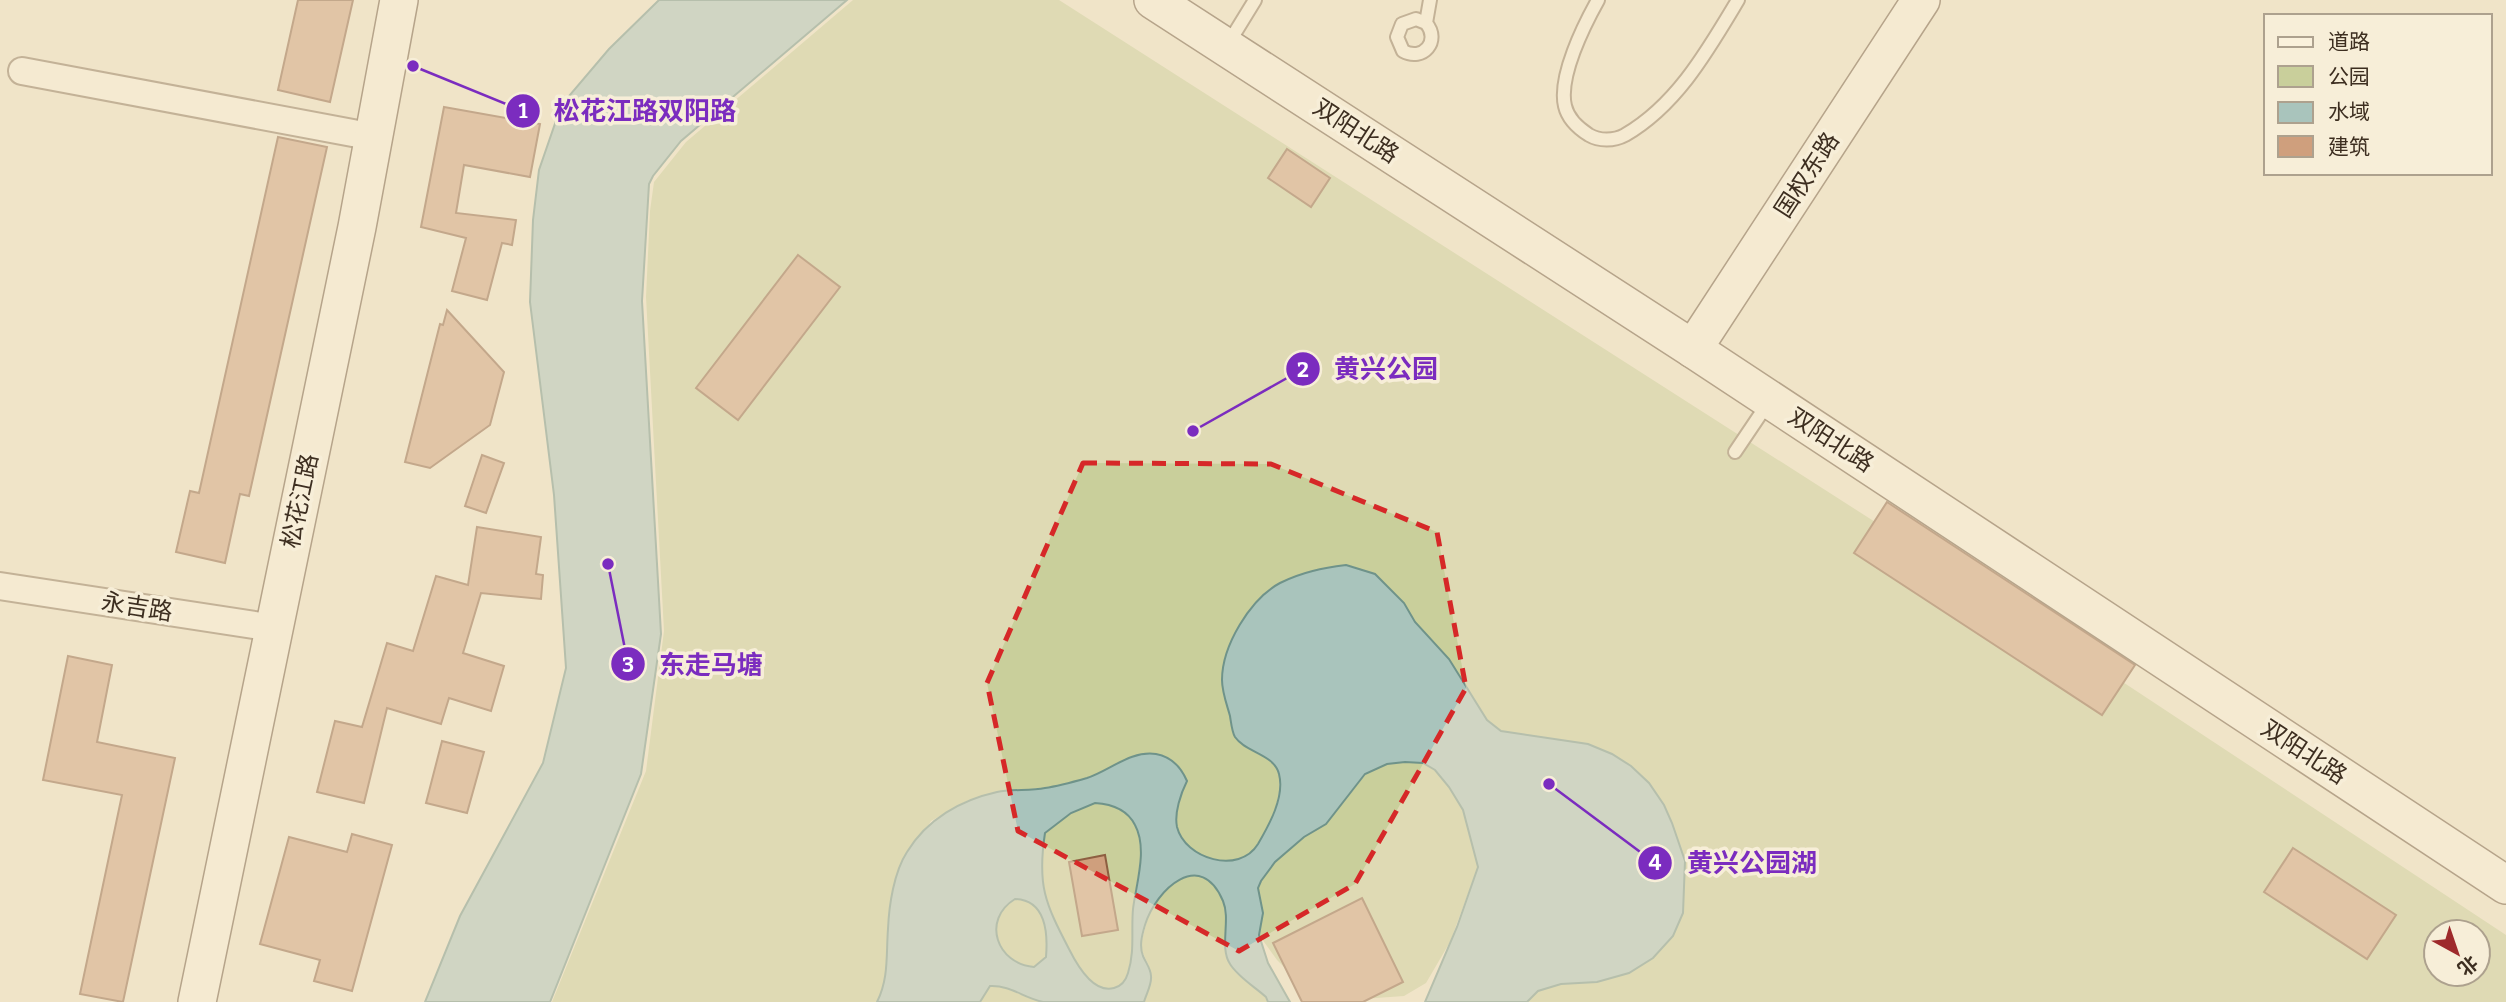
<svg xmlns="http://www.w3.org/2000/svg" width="2506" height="1002" viewBox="0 0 2506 1002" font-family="Bitter,'Noto Sans SC',serif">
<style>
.green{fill:#c9cf9b;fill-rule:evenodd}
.water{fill:#a9c4bc;stroke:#6f938a;stroke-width:2;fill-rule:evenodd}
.building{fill:#cf9f7d;stroke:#8d5f41;stroke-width:2}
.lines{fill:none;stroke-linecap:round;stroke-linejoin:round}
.lane-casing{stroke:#8d765c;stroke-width:16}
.street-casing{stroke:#8d765c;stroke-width:30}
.secondary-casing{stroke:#6f573f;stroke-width:40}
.lane{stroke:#faf1dc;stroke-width:12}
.street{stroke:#faf1dc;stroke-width:26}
.secondary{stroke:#faf1dc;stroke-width:37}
.marked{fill:none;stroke:#d62828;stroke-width:5;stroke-dasharray:14 9;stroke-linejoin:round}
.labels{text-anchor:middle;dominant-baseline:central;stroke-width:7;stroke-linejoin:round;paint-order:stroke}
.street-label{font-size:24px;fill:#3d2e20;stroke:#f7eed8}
.leader{fill:none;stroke:#7b2cbf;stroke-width:2.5}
.callout-dot{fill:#7b2cbf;stroke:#f7eed8;stroke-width:2.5}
.mark-label{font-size:21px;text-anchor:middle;font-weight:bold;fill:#fff}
.callout-label{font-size:26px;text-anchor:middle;font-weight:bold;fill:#7b2cbf;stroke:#f7eed8;stroke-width:7;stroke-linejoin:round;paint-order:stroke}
</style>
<rect width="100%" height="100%" fill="#f0e4c8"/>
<!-- green -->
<g class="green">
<path d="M853 0H1059L2044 630 2506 935V1002H1527L1538 991 1561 984 1597 982 1683 913 1685 861 1672 823 1664 805 1631 766 1588 744 1501 732 1487 720 1449 659 1415 622 1404 603 1232 642C1217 670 1223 690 1231 719 1233 726 1233 734 1238 739 1247 749 1258 753 1269 760 1286 770 1279 799 1273 814 1269 825 1263 840 1256 848 1233 872 1186 859 1177 827 1173 814 1181 793 1187 781L1121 762 1096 775 1078 781 1046 788 999 791 967 801 931 821 897 879 888 929V960L884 989 877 1002H552L646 771 664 631 646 297 650 211 654 182 686 142ZM2436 932H2478V974H2436Z"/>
<path d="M1405 762 1423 763 1435 770 1449 787 1463 810 1478 867 1450 942 1426 983 1404 996 1348 1000 1295 978 1277 960 1259 935 1263 913 1258 888 1261 881 1275 862 1304 837 1326 824 1366 774 1387 764Z"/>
<path d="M1095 803C1111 804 1127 809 1135 825 1148 849 1135 884 1133 909 1131 931 1135 951 1128 973 1126 980 1122 986 1114 988 1093 994 1077 965 1069 949 1045 903 1037 886 1045 833L1071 813Z"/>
<path d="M1195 875C1240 887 1219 932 1227 959 1232 975 1255 986 1266 997L1268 1002H1144L1149 966 1140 947 1149 914 1163 891 1173 882 1182 877Z"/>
<path d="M1015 899C1046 900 1048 933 1046 957L1034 967C997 964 981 921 1015 899Z"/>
<path d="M990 986C1010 986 1023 998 1043 1002H980Z"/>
</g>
<!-- water -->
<g class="water">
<path d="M659 0H847L681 141 653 176 649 184 642 301 661 634 641 774 550 1002H425L460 916 543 763 566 668 554 495 530 302 533 220 539 170 558 115 569 96 609 49Z"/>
<path d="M1346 565 1375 574 1404 603 1415 622 1449 659 1487 720 1501 731 1588 744 1612 754 1631 766 1649 783 1664 805 1672 823 1685 861 1683 913 1673 936 1653 958 1629 973 1597 982 1561 984 1538 991 1527 1002H1425L1457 927 1478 867 1463 810 1449 787 1435 770 1423 763 1405 762 1387 764 1365 774 1326 824 1304 837 1275 862 1261 881 1258 888 1263 913 1259 935 1268 963 1290 1002H1268L1266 997C1255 987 1238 977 1230 964 1219 947 1231 920 1223 901 1201 848 1156 889 1145 925 1142 935 1139 946 1143 956 1146 963 1151 969 1151 976 1152 985 1146 994 1144 1002H1043C1024 998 1010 985 990 986L980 1002H877C889 978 886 955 888 929 889 905 894 872 907 852 927 819 961 800 997 792 1013 789 1030 791 1045 788 1059 786 1073 782 1087 778 1109 771 1131 750 1156 754 1172 757 1181 767 1187 781 1181 793 1174 813 1177 827 1185 859 1239 875 1258 844 1269 825 1285 797 1279 774 1274 754 1246 753 1235 737 1232 732 1231 722 1230 716 1227 705 1222 692 1222 680 1222 646 1250 599 1280 583 1302 572 1323 568 1346 565ZM1095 803C1111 804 1127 809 1135 825 1148 849 1136 884 1133 909 1131 931 1135 951 1128 973 1126 980 1122 986 1114 988 1093 994 1077 965 1069 949 1045 903 1037 885 1045 833L1071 813ZM1015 899C1046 900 1048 933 1046 957L1034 967C997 964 981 920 1015 899Z"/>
</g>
<!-- building -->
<g class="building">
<path d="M298 0H353L330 102 278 90Z"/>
<path d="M444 107 540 124 530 177 464 165 456 213 516 220 512 245 502 243 487 300 452 291 466 238 421 227Z"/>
<path d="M278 137 327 147 249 496 240 494 225 563 176 552 190 491 199 493Z"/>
<path d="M1287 149 1330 178 1311 207 1268 178Z"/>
<path d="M798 255 840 287 738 420 696 388Z"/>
<path d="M447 310 504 372 490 425 430 468 405 462 440 324 443 325Z"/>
<path d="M482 455 504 463 486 513 465 506Z"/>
<path d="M1887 502 2135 665 2102 715 1854 553Z"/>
<path d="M477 527 541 537 536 574 543 575 541 599 481 593 463 653 504 666 491 711 449 698 441 724 387 708 364 803 317 792 335 721 362 727 387 643 413 651 436 576 468 585Z"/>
<path d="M68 656 112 665 97 742 175 758 123 1002 80 994 122 795 43 780Z"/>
<path d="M442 741 484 752 467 813 426 803Z"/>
<path d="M352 834 392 845 352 991 314 981 320 960 260 944 289 837 347 852Z"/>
<path d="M2293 848 2396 915 2367 959 2264 892Z"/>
<path d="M1105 855 1118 930 1082 936 1069 862Z"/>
<path d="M1362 898 1403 982 1363 1002H1302L1273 943Z"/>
</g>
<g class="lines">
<defs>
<g id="lane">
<path d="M1598 0C1584 25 1558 77 1565 106 1568 119 1578 128 1589 135 1599 141 1614 141 1625 135 1677 105 1708 50 1738 0"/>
<path d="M1426 23 1416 19 1402 24 1397 37 1403 51C1423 62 1441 41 1426 23L1430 0"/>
<path d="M1228 44 1255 0"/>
<path d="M1735 452 1768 403"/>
</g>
<g id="street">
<path d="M22 71 374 137"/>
<path d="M0 586 274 628"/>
</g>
<g id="secondary">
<path d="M1153 0 1693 349 2506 885"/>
<path d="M1693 349 1921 0"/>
<path d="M197 1002 357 227 399 0"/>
</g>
</defs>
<!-- lane casing -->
<use href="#lane" class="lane-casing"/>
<!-- street casing -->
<use href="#street" class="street-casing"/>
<!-- secondary casing -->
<use href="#secondary" class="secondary-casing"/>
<!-- lane -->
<use href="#lane" class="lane"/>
<!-- street -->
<use href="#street" class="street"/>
<!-- secondary -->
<use href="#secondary" class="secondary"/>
</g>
<!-- marked area -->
<path d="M0 0H2506V1002H0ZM1083 463 1271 464 1437 532 1466 688 1355 884 1239 951 1018 831 987 683Z" fill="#f0e4c8" fill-opacity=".55" fill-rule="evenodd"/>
<path class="marked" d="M1083 463 1271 464 1437 532 1466 688 1355 884 1239 951 1018 831 987 683Z"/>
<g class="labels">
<!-- street labels -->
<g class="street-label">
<text transform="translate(1356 131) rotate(33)">双阳北路</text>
<text transform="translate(1807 175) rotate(-57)">国权东路</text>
<text transform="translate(1831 440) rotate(33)">双阳北路</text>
<text transform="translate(300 501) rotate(-78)">松花江路</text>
<text transform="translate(137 607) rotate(9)">永吉路</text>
<text transform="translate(2304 752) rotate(33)">双阳北路</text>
</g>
</g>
<!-- callouts -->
<path class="leader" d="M413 66L523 111M1193 431L1303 369M608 564L628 664M1549 784L1655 863"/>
<g class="callout-dot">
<circle cx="413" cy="66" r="7"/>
<circle cx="1193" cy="431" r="7"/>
<circle cx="608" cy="564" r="7"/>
<circle cx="1549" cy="784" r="7"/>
<circle cx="523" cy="111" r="18"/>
<circle cx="1303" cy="369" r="18"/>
<circle cx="628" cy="664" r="18"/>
<circle cx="1655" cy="863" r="18"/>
</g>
<g class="mark-label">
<text x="523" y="118">1</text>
<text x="1303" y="377">2</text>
<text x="628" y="672">3</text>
<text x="1655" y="870">4</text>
</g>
<g class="callout-label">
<text x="645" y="120">松花江路双阳路</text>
<text x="1386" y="378">黄兴公园</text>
<text x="711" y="674">东走马塘</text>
<text x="1752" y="872">黄兴公园湖</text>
</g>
<!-- legend -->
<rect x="2264" y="14" width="228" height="161" fill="#f7eed8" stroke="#ada18e" stroke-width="2"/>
<rect x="2278" y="37" width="35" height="10" fill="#faf1dc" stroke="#ada18e" stroke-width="2"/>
<text x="2328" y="49" font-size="21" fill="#3d2e20">道路</text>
<rect x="2278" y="66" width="35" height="21" fill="#c9cf9b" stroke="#ada18e" stroke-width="2"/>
<text x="2328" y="84" font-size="21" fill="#3d2e20">公园</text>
<rect x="2278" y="102" width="35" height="21" fill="#a9c4bc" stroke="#ada18e" stroke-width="2"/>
<text x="2328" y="119" font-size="21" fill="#3d2e20">水域</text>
<rect x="2278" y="136" width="35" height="21" fill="#cf9f7d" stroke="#ada18e" stroke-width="2"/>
<text x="2328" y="154" font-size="21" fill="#3d2e20">建筑</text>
<!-- north arrow -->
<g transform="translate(2457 953) rotate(140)"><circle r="33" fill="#f7eed8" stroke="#ada18e" stroke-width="2"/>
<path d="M0-5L12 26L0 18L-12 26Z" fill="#9e2a2b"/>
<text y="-10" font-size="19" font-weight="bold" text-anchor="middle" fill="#3d2e20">北</text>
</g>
</svg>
